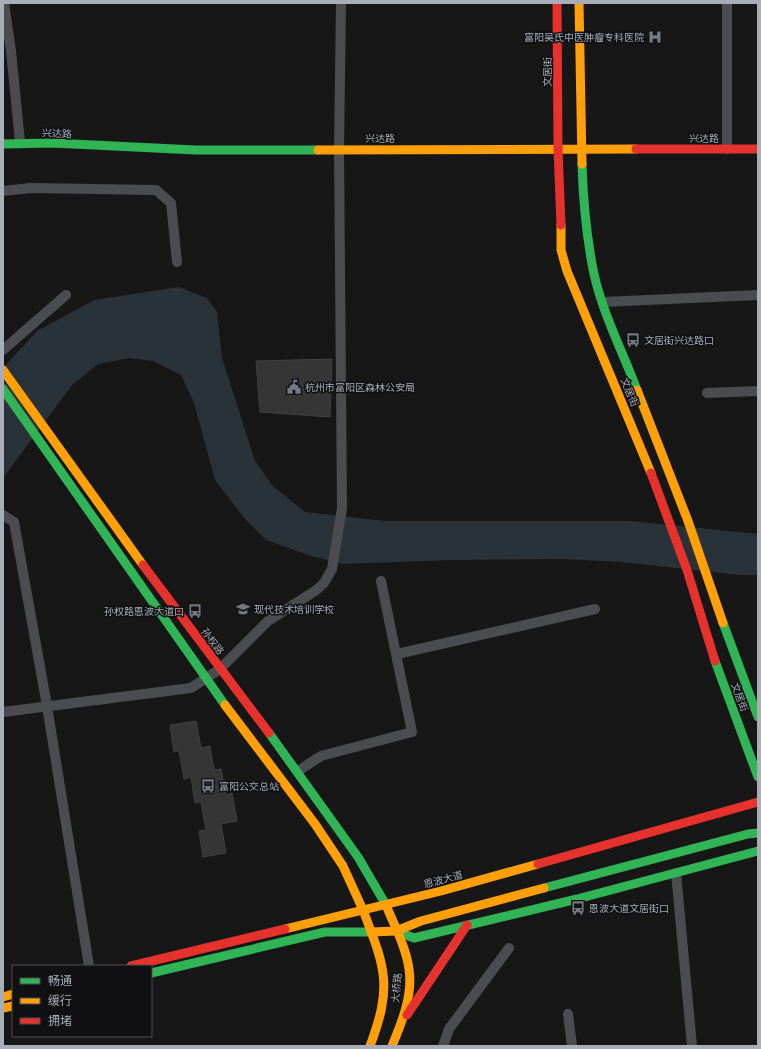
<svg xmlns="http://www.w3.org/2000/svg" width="761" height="1049" viewBox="0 0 761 1049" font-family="Lato,'Noto Sans SC',sans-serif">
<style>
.water{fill:#2a3239}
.building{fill:#353536;stroke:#3f4043}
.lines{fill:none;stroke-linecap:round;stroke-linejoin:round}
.street{stroke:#4b4c50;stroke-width:10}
.fast{stroke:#30b455;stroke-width:9}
.slow{stroke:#ff9f0a;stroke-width:9}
.jam{stroke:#e5322d;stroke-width:9}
.labels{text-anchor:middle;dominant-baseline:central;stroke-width:3;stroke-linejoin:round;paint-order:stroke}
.poi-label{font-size:10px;fill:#a8adb8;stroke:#111113;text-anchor:start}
.street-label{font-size:10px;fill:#a8adb8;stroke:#111113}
</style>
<rect width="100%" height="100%" fill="#171717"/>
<!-- water -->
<path class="water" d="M179 287 207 298 217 312 222 358 255 461 272 485 305 512 385 521H630L758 534V575H740L621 562 564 559 451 560 343 564 308 555 266 540 246 520 215 480 194 403 181 375 153 361 129 358 98 364 72 385 3 478V368L37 331 94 300Z"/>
<!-- building -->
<g class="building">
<path d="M332 359 330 417 260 412 256 361Z"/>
<path d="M196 721 201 748 210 746 214 770 221 769 226 795 232 793 237 821 221 824 226 853 203 857 199 831 206 830 201 802 195 803 191 777 184 779 179 751 174 752 170 725Z"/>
</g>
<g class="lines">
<!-- street -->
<g class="street">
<path d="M4 3 11 51 20 142"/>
<path d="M727 3V149"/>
<path d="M3 191 30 188 156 190 171 203 177 262"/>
<path d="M603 302 758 295"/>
<path d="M3 350 66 295"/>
<path d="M707 393 758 391"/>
<path d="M3 515 14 522 47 706 89 966"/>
<path d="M397 654 595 609"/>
<path d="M3 712 191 688 220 669 268 621 315 591 324 583 332 569 342 508 339 149 341 3"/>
<path d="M298 771 321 756 412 732 381 581"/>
<path d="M676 873 692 1046"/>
<path d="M568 1014 572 1046"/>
<path d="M443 1046 449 1029 509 948"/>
</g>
<!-- fast -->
<g class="fast">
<path d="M3 144 53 143 195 150H318"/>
<path d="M582 164C583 197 586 231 592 264 599 306 622 350 637 390"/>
<path d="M3 389 225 705"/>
<path d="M723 623 758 717"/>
<path d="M715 661 758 777"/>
<path d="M269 733 358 857 386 905"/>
<path d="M544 888 748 834 758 833"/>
<path d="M396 931 414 938 577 899 758 851"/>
<path d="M151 973 325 932H371"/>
</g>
<!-- slow -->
<g class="slow">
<path d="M579 3 582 164"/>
<path d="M318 150 636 149"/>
<path d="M561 225V250L567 271 651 473"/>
<path d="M3 370 143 565"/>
<path d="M637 390 688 521 723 623"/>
<path d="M225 705 315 824 343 866 363 910 285 929"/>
<path d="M386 905C394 925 406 947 409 969 413 995 402 1022 392 1046"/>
<path d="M371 932 396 931 421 921 544 888"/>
<path d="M3 997 13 994"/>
<path d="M3 1008 13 1006"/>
<path d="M370 1046C393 985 385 968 363 910L441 891 538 864"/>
</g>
<!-- jam -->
<g class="jam">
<path d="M557 3 558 148 561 225"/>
<path d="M636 149H758"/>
<path d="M651 473 687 570 715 661"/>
<path d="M143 565 269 733"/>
<path d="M538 864 758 802"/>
<path d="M131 966 285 929"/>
<path d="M407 1015 467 925"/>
</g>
</g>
<!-- icons -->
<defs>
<symbol id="hospital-bare" viewBox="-9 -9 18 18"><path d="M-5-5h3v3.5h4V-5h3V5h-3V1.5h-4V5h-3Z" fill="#757880" stroke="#111113" stroke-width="2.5" paint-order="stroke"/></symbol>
<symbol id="bus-bare" viewBox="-9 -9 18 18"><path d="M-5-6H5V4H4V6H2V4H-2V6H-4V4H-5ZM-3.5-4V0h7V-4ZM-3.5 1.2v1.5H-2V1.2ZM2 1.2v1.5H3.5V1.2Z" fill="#757880" stroke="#111113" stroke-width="2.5" paint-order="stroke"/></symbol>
<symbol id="civic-bare" viewBox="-9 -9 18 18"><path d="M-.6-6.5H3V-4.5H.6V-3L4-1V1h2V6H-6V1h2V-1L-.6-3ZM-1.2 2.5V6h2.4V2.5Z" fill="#757880" stroke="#111113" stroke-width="2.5" paint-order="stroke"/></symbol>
<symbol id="school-bare" viewBox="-9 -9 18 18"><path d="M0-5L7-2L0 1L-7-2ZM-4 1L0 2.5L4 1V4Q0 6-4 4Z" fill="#757880" stroke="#111113" stroke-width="2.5" paint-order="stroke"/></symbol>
</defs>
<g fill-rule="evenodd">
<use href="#hospital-bare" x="645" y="27" width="20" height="20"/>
<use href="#bus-bare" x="623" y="330" width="20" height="20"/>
<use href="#civic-bare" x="284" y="377" width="20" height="20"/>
<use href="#school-bare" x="233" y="599" width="20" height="20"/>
<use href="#bus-bare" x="185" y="601" width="20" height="20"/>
<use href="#bus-bare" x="198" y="776" width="20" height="20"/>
<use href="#bus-bare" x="568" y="898" width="20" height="20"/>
</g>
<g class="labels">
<!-- poi labels -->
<g class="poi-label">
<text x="644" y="37" text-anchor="end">富阳吴氏中医肿瘤专科医院</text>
<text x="644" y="340">文居街兴达路口</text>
<text x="305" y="387">杭州市富阳区森林公安局</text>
<text x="254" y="609">现代技术培训学校</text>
<text x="184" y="611" text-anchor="end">孙权路恩波大道口</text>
<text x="219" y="786">富阳公交总站</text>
<text x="589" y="908">恩波大道文居街口</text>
</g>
<!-- street labels -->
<g class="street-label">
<text transform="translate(547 72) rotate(-90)">文居街</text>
<text transform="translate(57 133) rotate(2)">兴达路</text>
<text x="380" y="138">兴达路</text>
<text x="704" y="138">兴达路</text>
<text transform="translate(630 392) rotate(67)">文居街</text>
<text transform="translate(213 641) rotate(53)">孙权路</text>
<text transform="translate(740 697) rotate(69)">文居街</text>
<text transform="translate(443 879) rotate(-15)">恩波大道</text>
<text transform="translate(396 988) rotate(-85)">大桥路</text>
</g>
</g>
<!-- border -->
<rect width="761" height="1049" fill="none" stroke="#a8adb8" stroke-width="8"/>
<!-- legend -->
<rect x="12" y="965" width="140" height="72" fill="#111113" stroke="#4d4f55"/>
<rect x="20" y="978" width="20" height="6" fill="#30b455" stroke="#4d4f55"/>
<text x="48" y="985" font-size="12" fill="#a8adb8">畅通</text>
<rect x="20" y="998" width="20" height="6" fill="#ff9f0a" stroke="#4d4f55"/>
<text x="48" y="1005" font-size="12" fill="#a8adb8">缓行</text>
<rect x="20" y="1018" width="20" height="6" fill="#e5322d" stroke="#4d4f55"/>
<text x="48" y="1025" font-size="12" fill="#a8adb8">拥堵</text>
</svg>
